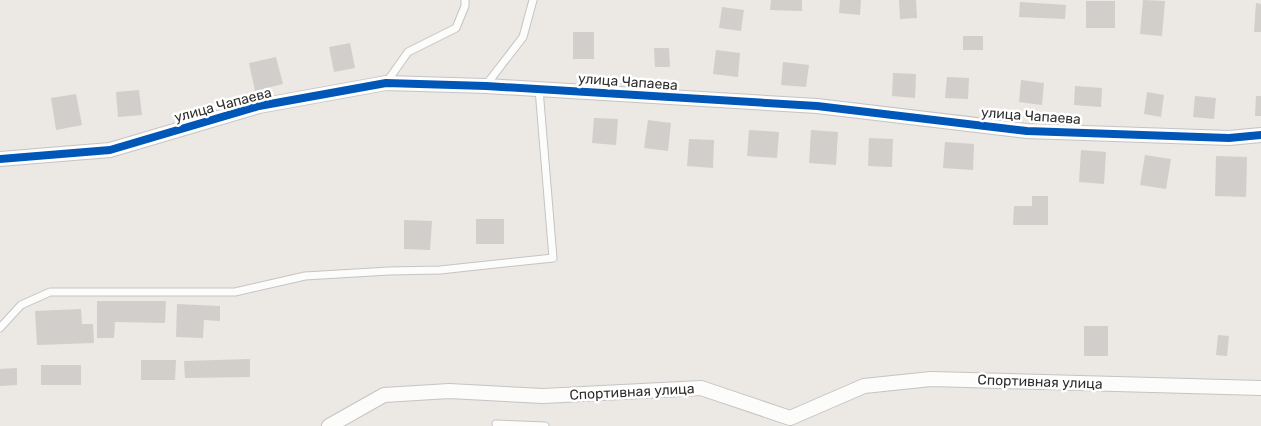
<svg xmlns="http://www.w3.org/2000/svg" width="1261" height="426" viewBox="0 0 1261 426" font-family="Rubik,sans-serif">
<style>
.building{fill:#d1cecb}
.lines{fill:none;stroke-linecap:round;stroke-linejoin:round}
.service-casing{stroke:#c5c4c5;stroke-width:9}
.minor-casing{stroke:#c5c4c5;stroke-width:16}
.service{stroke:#fcfcfb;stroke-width:7}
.minor{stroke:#fcfcfb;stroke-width:14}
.cycleway-casing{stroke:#fff;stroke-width:11}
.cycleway{stroke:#0057b8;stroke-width:8}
.labels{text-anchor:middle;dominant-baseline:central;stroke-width:5;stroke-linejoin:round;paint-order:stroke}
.street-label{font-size:14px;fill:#2e2e2e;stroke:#fff}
</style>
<rect width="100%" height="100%" fill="#ece8e4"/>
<!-- building -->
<g class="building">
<path d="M771 0H802V11L770 10Z"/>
<path d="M840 0H861L860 15 839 13Z"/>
<path d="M899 0H916L917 18 900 19Z"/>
<path d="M1143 0 1165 1 1162 36 1140 34Z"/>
<rect x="1086" y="1" width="29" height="27"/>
<path d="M1020 2 1066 5 1065 19 1019 17Z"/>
<path d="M1256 3 1261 4V32H1254Z"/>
<path d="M722 7 744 10 741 31 719 28Z"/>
<rect x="573" y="32" width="21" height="27"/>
<rect x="963" y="36" width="20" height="14"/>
<path d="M350 43 355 68 334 72 329 47Z"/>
<path d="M654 48H669L670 67H655Z"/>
<path d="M716 50 740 53 738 77 713 74Z"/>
<path d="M276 57 283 84 255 91 249 63Z"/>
<path d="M783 62 809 65 806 87 781 85Z"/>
<path d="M893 73 916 74 915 98 892 96Z"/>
<path d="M947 77 969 78 968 99 945 98Z"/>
<path d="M1021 80 1044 83 1042 105 1019 102Z"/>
<path d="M1075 86 1102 88 1101 107 1074 105Z"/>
<path d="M139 90 142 115 118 117 116 92Z"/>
<path d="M1147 92 1164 95 1161 117 1144 114Z"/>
<path d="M76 94 82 125 56 130 51 98Z"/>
<path d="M1195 96 1216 98 1214 119 1193 117Z"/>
<path d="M1256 96H1261V116H1255Z"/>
<path d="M594 118 618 119 616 145 592 143Z"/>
<path d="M648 120 671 123 668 151 644 148Z"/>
<path d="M749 130 779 132 777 158 747 156Z"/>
<path d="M811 130 838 132 836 165 809 163Z"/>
<path d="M869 138 893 139 892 167 868 166Z"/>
<path d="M689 139 714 140 713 168 687 166Z"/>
<path d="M945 142 974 144 973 170 943 168Z"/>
<path d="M1081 150 1106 152 1104 184 1079 182Z"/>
<path d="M1145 155 1171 159 1166 189 1140 185Z"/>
<path d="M1216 156 1247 157 1246 197 1215 196Z"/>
<path d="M1032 196H1048V225H1013L1014 206H1032Z"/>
<rect x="476" y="219" width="28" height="25"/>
<path d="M404 220 432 221 430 250 404 249Z"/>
<path d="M97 301H166L165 323 115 322 114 338H97Z"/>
<path d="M177 304 220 306V321L204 320 203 338 176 337Z"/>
<path d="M81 309 82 324H93L94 343 37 345 35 311Z"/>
<rect x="1084" y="326" width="24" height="30"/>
<path d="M1218 335 1229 336 1227 356 1216 355Z"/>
<path d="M250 359V377L185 378 184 361Z"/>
<path d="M141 360H176L175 380H141Z"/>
<rect x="41" y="365" width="40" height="20"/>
<path d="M17 368V385L0 386V369Z"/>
</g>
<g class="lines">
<defs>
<g id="service">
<path d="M386 83 408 52 456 28 465 6V0"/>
<path d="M486 85 523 37 533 0"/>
<path d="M0 328 21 305 50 292H235L305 276 389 271 440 270 553 258 539 89"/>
<path d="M496 424 545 426"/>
</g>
<g id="minor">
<path d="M0 159 110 150 259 106 386 83 486 86 817 106 1027 131 1229 138 1261 135"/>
<path d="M329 426 384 395 449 391 543 396 701 388 790 418 864 386 931 379 1261 388"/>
</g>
</defs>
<!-- service casing -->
<use href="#service" class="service-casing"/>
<!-- minor casing -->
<use href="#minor" class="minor-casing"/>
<!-- service -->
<use href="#service" class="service"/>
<!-- minor -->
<use href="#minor" class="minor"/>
<defs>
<path id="cycleway" d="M0 159 110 150 259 106 386 83 486 86 817 106 1027 131 1229 138 1261 135"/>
</defs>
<!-- cycleway casing -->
<use href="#cycleway" class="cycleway-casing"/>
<!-- cycleway -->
<use href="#cycleway" class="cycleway"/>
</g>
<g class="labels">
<!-- street labels -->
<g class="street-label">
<text transform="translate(628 82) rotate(4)">улица Чапаева</text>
<text transform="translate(223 105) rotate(-15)">улица Чапаева</text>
<text transform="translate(1031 116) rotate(4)">улица Чапаева</text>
<text transform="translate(1040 382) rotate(2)">Спортивная улица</text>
<text transform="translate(632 392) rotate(-3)">Спортивная улица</text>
</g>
</g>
</svg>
